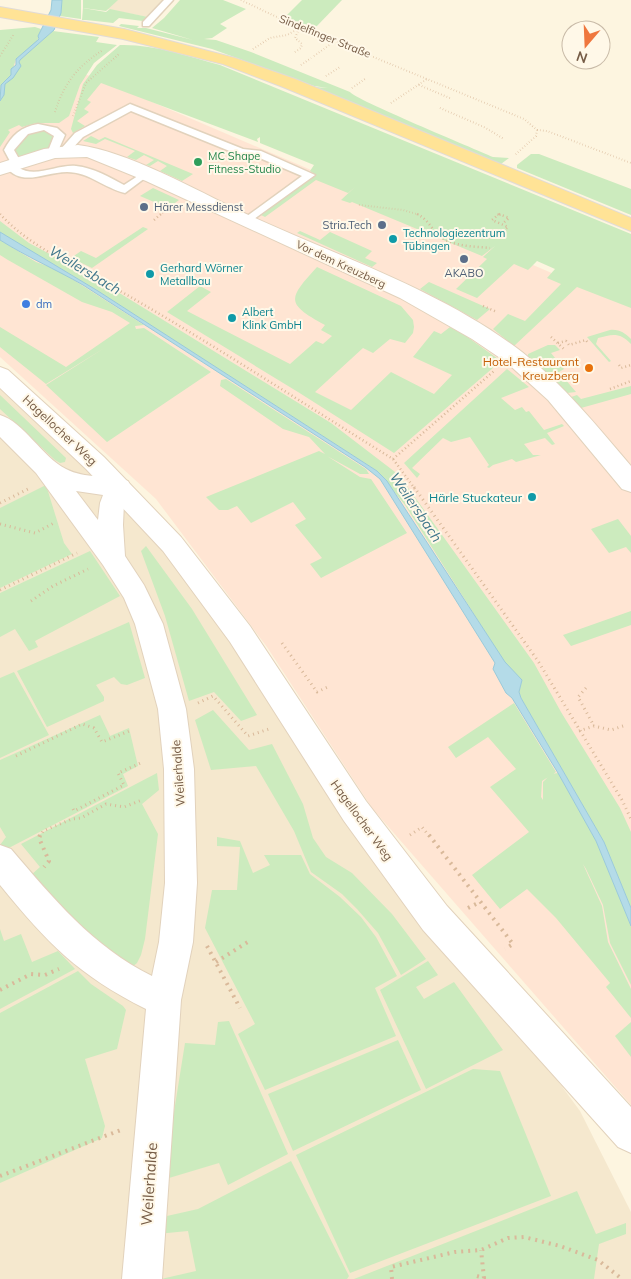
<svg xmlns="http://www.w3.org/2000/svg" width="631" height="1279" viewBox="0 0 631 1279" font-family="Mulish,sans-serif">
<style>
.residential{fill:#f5e8ce}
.commercial{fill:#ffe5d3}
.green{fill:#ccebbe}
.water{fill:#b4dbe8;stroke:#9acada}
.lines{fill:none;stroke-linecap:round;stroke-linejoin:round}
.service-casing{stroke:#e2d2bc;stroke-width:3}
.minor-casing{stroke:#e2d2bc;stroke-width:2}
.tertiary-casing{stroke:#e2d2bc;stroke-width:2}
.primary-casing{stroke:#e1dbd6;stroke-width:2}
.path-far3{stroke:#d9b99a;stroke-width:2;stroke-dasharray:0.5 2.5;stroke-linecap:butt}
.path-far2{stroke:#d9b99a;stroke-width:2.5;stroke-dasharray:1 3;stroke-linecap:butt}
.path-far1{stroke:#d9b99a;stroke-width:3;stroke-dasharray:1 4;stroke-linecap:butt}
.path{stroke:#d9b99a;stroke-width:4;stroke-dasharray:2 5;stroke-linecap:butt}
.service{fill:#fff;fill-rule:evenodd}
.minor{fill:#fff;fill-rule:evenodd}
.tertiary{fill:#fff;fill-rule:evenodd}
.primary{fill:#ffe396;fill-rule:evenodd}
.leisure-dot{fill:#2e9e5b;stroke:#fff8e8;stroke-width:2}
.service-dot{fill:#5c6f8a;stroke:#fff8e8;stroke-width:2}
.culture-dot{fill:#0f9aa8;stroke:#fff8e8;stroke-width:2}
.shop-dot{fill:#3f7fe0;stroke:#fff8e8;stroke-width:2}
.food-dot{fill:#e8710a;stroke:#fff8e8;stroke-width:2}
.labels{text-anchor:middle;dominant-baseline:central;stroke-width:4;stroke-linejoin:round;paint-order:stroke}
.far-street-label{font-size:11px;fill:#765c46;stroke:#fff8e8}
.far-leisure-label{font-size:11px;fill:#27864d;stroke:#fff8e8;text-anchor:start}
.far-service-label{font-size:11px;fill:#4e5e75;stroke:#fff8e8;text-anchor:start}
.far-culture-label{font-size:11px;fill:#0d838f;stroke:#fff8e8;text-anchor:start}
.far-shop-label{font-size:11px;fill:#366cbe;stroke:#fff8e8;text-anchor:start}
.food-label{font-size:12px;fill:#c56008;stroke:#fff8e8;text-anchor:end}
.street-label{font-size:12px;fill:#765c46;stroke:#fff8e8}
.culture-label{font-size:12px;fill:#0d838f;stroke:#fff8e8;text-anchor:end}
.water-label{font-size:14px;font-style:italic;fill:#3f768b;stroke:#fff8e8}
.near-street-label{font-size:15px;fill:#765c46;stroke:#fff8e8}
</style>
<rect width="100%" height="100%" fill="#fdf5e0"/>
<!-- residential -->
<g class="residential">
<path d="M84 0H163L148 17 85 5Z"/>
<path d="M0 387 87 464 159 540 580 1111 631 1212V1279H0Z"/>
</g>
<!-- commercial -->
<path class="commercial" d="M0 44 101 80 631 307V1105L372 808 267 647 156 499 0 357Z"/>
<!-- green -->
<g class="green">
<path d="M62 0H81V19L60 16Z"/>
<path d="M83 0H118L106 11 83 8Z"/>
<path d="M180 0H223L246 9 220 24 227 28 212 38 204 39 216 40 251 52 350 92C354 99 475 149 493 157L509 158 501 164 314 87 328 88 314 86 212 49 119 26 121 24 139 26 137 28H146L193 40 152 28 164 18Z"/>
<path d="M302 0H342L315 28 284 18Z"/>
<path d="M83 8 106 12 110 9 148 17 143 21 119 18 113 23 86 20H82Z"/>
<path d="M35 27 41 29 37 42 16 59 11 75 1 85 0 94V30Z"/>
<path d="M53 31 99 37 96 42 117 45 94 63 80 85 69 116 59 123H36L22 127 19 125 8 130 10 132 0 147V100L5 84 17 71 20 60Z"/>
<path d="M120 45C154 44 187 56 220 65L631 234V308L577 287 514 346 493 329 508 314 525 321 561 284 547 278 555 269 537 261 528 270 514 264 477 298 456 289 487 259 483 257 495 246 482 256 352 202 350 203 341 200 355 187 348 193 316 180 265 217 259 214 313 173 310 171 314 165 260 143V137L257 139 258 142 101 83 87 100 91 102 84 109 89 112 77 121 85 126 73 133 71 129 83 84 97 65Z"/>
<path d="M31 128 56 131 53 151 17 164 11 155 12 141Z"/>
<path d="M91 136 99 140 105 137 193 174 182 181 160 171 167 166 158 161 150 166 146 165 154 160 144 155 136 160 127 157 135 151 105 139 96 144 83 141Z"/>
<path d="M531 154H539L631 189V215L517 168V165Z"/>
<path d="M153 188 179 200 168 208 140 196Z"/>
<path d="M0 221 29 243 95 278 331 423 399 475 534 663 561 712 620 808 631 832V908L604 842 521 698 519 692 522 680 505 663 405 505 377 471 75 277 6 237 0 232Z"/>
<path d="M143 227 148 229 92 268 71 258 81 251 96 258Z"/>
<path d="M300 231 320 240 330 232 372 251 365 258 377 263 372 267 297 233Z"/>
<path d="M0 240 36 262 58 270 144 325 135 326 136 329 144 328 211 372 107 442 46 385 106 347 46 384 0 347V327L66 367 130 323 112 312 82 302 8 260 0 255Z"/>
<path d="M317 267 401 306 413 320 414 327 413 333 405 343 390 339 373 353 363 348 315 392 351 410 391 372 434 394 452 375 413 357 434 331 441 334 450 327 466 336 501 361 394 453 298 392 350 345 298 392 167 312 200 286 211 292 187 311 290 364 316 341 323 344 332 336 321 330 325 325C285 303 288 299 317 267Z"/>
<path d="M429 282 490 309 477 320 420 289Z"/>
<path d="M610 330C619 329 625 333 631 339V344C620 332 612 334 598 338L596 344 611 361 609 362 587 337Z"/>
<path d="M548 345H555L560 350 551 353 564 369 559 372 576 392 567 393 528 357V354Z"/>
<path d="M507 369 529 387 501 398 515 410 522 407 526 412 529 411 544 430 562 424 564 426 547 433 555 444 552 445 545 438 524 444 533 455H541L516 462 512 459 493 465 489 468 487 467 489 465 470 437 451 442 443 438 412 468 420 474 417 478 404 463Z"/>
<path d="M226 379 366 469 369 474H360L327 456 360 477 371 479 407 533 321 578 310 564 322 558 295 525 306 519 293 502 251 523 237 506 228 510H219L206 497 319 451 325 454 309 437 283 429 220 386 221 380Z"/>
<path d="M631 386V394L581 408 571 397 577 395 581 399Z"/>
<path d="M0 395 66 458 65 462 60 463 55 460 0 409Z"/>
<path d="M46 485 64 543 72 554 0 588V508Z"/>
<path d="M618 519 631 536V553L626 547 609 553 591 529Z"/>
<path d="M146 546 192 609 257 715 241 721 214 692 189 701 165 616 141 551Z"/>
<path d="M90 551 120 596 35 641 38 647 29 651 15 629 0 637V593Z"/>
<path d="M631 611V625L571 646 563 635Z"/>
<path d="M129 622 145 678 127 685 121 684 114 677 96 685 104 697V701L47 727 17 671Z"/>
<path d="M14 672 49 735 0 758V678Z"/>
<path d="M514 703 556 772 542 781 541 797 543 800V782L551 774 558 773 596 841 631 926V985L610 943 603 905 586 869 583 864 602 906 608 942 631 989V1018L606 987 610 983 556 918 527 889 500 909 472 875 529 832 490 787 516 769 488 737 456 758 448 747Z"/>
<path d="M213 710 249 750 272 744 303 804 313 838 326 857 352 873 392 914 426 959 401 975 378 933 357 909 342 894 311 872 294 831 256 766 211 770 195 720Z"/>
<path d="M100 715 110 736 129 728 138 766 123 774 128 786 3 851 0 845 6 837 0 827V760Z"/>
<path d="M157 773 159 790 142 804 158 834 145 939 141 955 137 963 132 967 119 965 30 876 40 867 21 844Z"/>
<path d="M217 837 240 841 253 873 270 865 264 855H301L310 874 340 897 361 917 376 937 397 976 375 988 396 1036 265 1090 238 1034 255 1024 205 928 212 890H237L240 847 217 846Z"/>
<path d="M0 929 4 941 21 934 32 962 58 951 75 969 0 1009Z"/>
<path d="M428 961 438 975 416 987 424 999 454 982 503 1050 426 1089 380 990Z"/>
<path d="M78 971 91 984 123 1006 126 1010 117 1049 85 1059 105 1126 102 1138 0 1183V1013Z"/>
<path d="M229 1021 288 1154 228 1185 219 1163 169 1178 165 1168 185 1043 215 1045 218 1022Z"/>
<path d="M631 1022V1057L615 1036Z"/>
<path d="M398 1040 421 1090 293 1151 268 1094Z"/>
<path d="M473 1069 500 1071 551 1196 350 1273 296 1155Z"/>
<path d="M291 1161 349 1276 347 1279H161L196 1271 188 1231 157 1234 158 1218 198 1209Z"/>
<path d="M577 1191 596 1234 626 1223V1234L599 1244 594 1279H354Z"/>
</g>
<!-- water -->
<g class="water">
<path d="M52 0H62L61 13 54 30 20 60 19 62 21 66 13 78 5 84 4 95 0 101 1 85 11 75V69L16 65V59L39 39 38 36 51 10Z"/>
<path d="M0 232 98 291 377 471 387 481 505 662 522 680 519 692 521 698 604 842 631 908V926L596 841 558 773 512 698 506 693 493 669 495 663 380 479 365 467 83 285C55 269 27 257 0 240Z"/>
</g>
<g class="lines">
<defs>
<g id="service">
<path d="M164 0H173L149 26H143V22Z"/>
<path d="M130 104 243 149 261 151 315 175 247 224 241 221 243 219 302 176 255 156 237 154 131 111 83 137 69 152H61L60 150 75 133Z"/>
<path d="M38 124 57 128 65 135 58 151 53 154 48 151 54 136 44 130 28 134 14 150 22 164 18 167C34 179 58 164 76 166 94 168 109 177 124 185L144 172 149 175 125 193C104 188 89 172 67 172 44 172 22 188 5 166L11 163 4 150C12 135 21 127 38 124Z"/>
</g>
<g id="minor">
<path d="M78 145C127 151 196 190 242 212 336 256 438 288 522 352 564 385 597 426 631 466V492L622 489 548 400 506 362 472 339 400 298 146 181 87 157 55 158 0 175V163L44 149Z"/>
<path d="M0 415C24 422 42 457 66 469 85 479 108 475 128 481L131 487 124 503 123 525 125 556 144 585 163 624 186 709 194 769 197 883 193 942 181 1000 162 1279H122L146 1009C78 975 47 943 0 885V845L11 849C53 898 93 947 152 976L159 942 165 883 164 769 158 709 135 624 124 598 103 565 36 473 0 437ZM76 491 103 495 100 503 98 520Z"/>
</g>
<path id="tertiary" d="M0 367 8 370 104 457 181 537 250 626 366 801 447 906 631 1107V1153L618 1147 423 930 344 821 230 642 163 551 86 469 0 388Z"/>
<path id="primary" d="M0 7 124 29 235 58 295 79 631 218V231L283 87 223 64 123 39 0 17Z"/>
</defs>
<!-- service casing -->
<use href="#service" class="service-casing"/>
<!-- minor casing -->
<use href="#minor" class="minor-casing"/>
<!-- tertiary casing -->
<use href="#tertiary" class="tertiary-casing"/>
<!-- primary casing -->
<use href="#primary" class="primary-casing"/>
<!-- path-far3 -->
<g class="path-far3">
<path d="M241 0 281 19 524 119 537 130 536 136 515 155"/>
<path d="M253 49 270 38 287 35 301 27"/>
<path d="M295 52 301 48 302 44 295 38 298 31"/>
<path d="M0 56 14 34"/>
<path d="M314 56 335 41"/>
<path d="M301 65 311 58"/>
<path d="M326 76 340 67"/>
<path d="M419 85 452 99"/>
<path d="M352 88 365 79"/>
<path d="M391 103 427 79"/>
<path d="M440 108 484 127 504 139"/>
<path d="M55 112C64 83 78 66 103 50"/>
<path d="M73 116 86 83 119 54"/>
<path d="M537 130 547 131 631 163"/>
<path d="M359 205 403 210 420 215"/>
<path d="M160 215 169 208"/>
<path d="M497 215H502"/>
</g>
<!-- path-far2 -->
<g class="path-far2">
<path d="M0 214C32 250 92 274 134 299 222 350 307 406 393 459L415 489"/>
<path d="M417 214C427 219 430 226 437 234 451 247 472 246 490 248"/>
<path d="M499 214 492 220 508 227 502 232"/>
<path d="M499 214 509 218 502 224"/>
<path d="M154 220 161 214"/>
<path d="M483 306 497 312"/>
<path d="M551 337 564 349"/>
<path d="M558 343 566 341 569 345 586 340 588 343"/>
<path d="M619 365 621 368 631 365"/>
<path d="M610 389 631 381"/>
<path d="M393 459 494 371"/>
</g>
<!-- path-far1 -->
<g class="path-far1">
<path d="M414 487 538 661 622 800 631 819"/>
<path d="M0 503 30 488"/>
<path d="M0 524 35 533 54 523"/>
<path d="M0 590 77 553"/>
<path d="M31 601 53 586 88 569"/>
<path d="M282 643 317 692 330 686"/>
<path d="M586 688 578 697 594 726"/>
<path d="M198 703 213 696 248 736 269 729"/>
<path d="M579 731 594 726 611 730 626 725"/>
<path d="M16 756 82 724 94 728 102 742 132 730"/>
<path d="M73 809 74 811 124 785 118 773 143 762"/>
<path d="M410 835 422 827 430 837"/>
<path d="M40 837 43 831 72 819 81 818 106 804 124 807 142 800"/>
</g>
<!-- path -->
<g class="path">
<path d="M40 835 39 838 49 861 44 867"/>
<path d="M429 835 513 944 505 949"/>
<path d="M468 908 480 902"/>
<path d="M207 946 240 1008"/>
<path d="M216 962 251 940"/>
<path d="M0 990 31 974 45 975 59 969"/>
<path d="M0 1176 121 1130"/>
<path d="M477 1276 484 1278 481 1250"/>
<path d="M392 1279 391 1267 455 1252 481 1250 508 1238 524 1237 560 1246 598 1260 622 1279"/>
</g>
<!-- service -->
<use href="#service" class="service"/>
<!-- minor -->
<use href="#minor" class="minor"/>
<!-- tertiary -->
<use href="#tertiary" class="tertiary"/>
<!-- primary -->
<use href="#primary" class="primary"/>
</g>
<!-- markers -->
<circle class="leisure-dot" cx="198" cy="162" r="5"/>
<g class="service-dot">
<circle cx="144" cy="207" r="5"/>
<circle cx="382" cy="225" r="5"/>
<circle cx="464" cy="259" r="5"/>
</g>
<g class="culture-dot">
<circle cx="393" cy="239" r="5"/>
<circle cx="150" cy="274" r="5"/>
<circle cx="232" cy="318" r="5"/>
<circle cx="532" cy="497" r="5"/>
</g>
<circle class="shop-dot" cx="26" cy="304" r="5"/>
<circle class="food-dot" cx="589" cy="368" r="5"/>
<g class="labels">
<!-- far-street labels -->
<g class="far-street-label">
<text transform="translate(325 36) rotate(22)">Sindelfinger Straße</text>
<text transform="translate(341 264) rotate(25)">Vor dem Kreuzberg</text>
</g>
<!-- far-leisure labels -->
<g class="far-leisure-label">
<text x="208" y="156">MC Shape<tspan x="208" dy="13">Fitness-Studio</tspan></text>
</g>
<!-- far-service labels -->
<g class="far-service-label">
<text x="154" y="207">Härer Messdienst</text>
<text x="372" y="225" text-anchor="end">Stria.Tech</text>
<text x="464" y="273" text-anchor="middle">AKABO</text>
</g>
<!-- far-culture labels -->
<g class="far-culture-label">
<text x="403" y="233">Technologiezentrum<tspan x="403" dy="13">Tübingen</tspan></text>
<text x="160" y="268">Gerhard Wörner<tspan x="160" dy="13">Metallbau</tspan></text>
<text x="242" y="312">Albert<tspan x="242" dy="13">Klink GmbH</tspan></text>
</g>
<!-- far-shop labels -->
<g class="far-shop-label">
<text x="36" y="304">dm</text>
</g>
<!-- food labels -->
<g class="food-label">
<text x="579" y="361">Hotel-Restaurant<tspan x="579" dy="14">Kreuzberg</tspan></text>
</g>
<!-- street labels -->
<g class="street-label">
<text transform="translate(60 430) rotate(43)">Hagellocher Weg</text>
<text transform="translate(178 773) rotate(-94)">Weilerhalde</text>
<text transform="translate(362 820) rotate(54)">Hagellocher Weg</text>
</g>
<!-- culture labels -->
<g class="culture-label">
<text x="522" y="497">Härle Stuckateur</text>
</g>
<!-- water labels -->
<g class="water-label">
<text transform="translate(85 270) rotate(31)">Weilersbach</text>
<text transform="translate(416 507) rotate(56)">Weilersbach</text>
</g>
<!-- near-street labels -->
<g class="near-street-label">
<text transform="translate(149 1184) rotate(-86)">Weilerhalde</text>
</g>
</g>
<!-- north arrow -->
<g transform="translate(586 45) rotate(199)"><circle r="24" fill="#fff8e8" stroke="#c8baa7"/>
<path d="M0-4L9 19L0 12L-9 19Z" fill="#ef773e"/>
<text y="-8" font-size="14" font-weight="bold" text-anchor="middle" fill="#765c46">N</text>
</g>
</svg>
